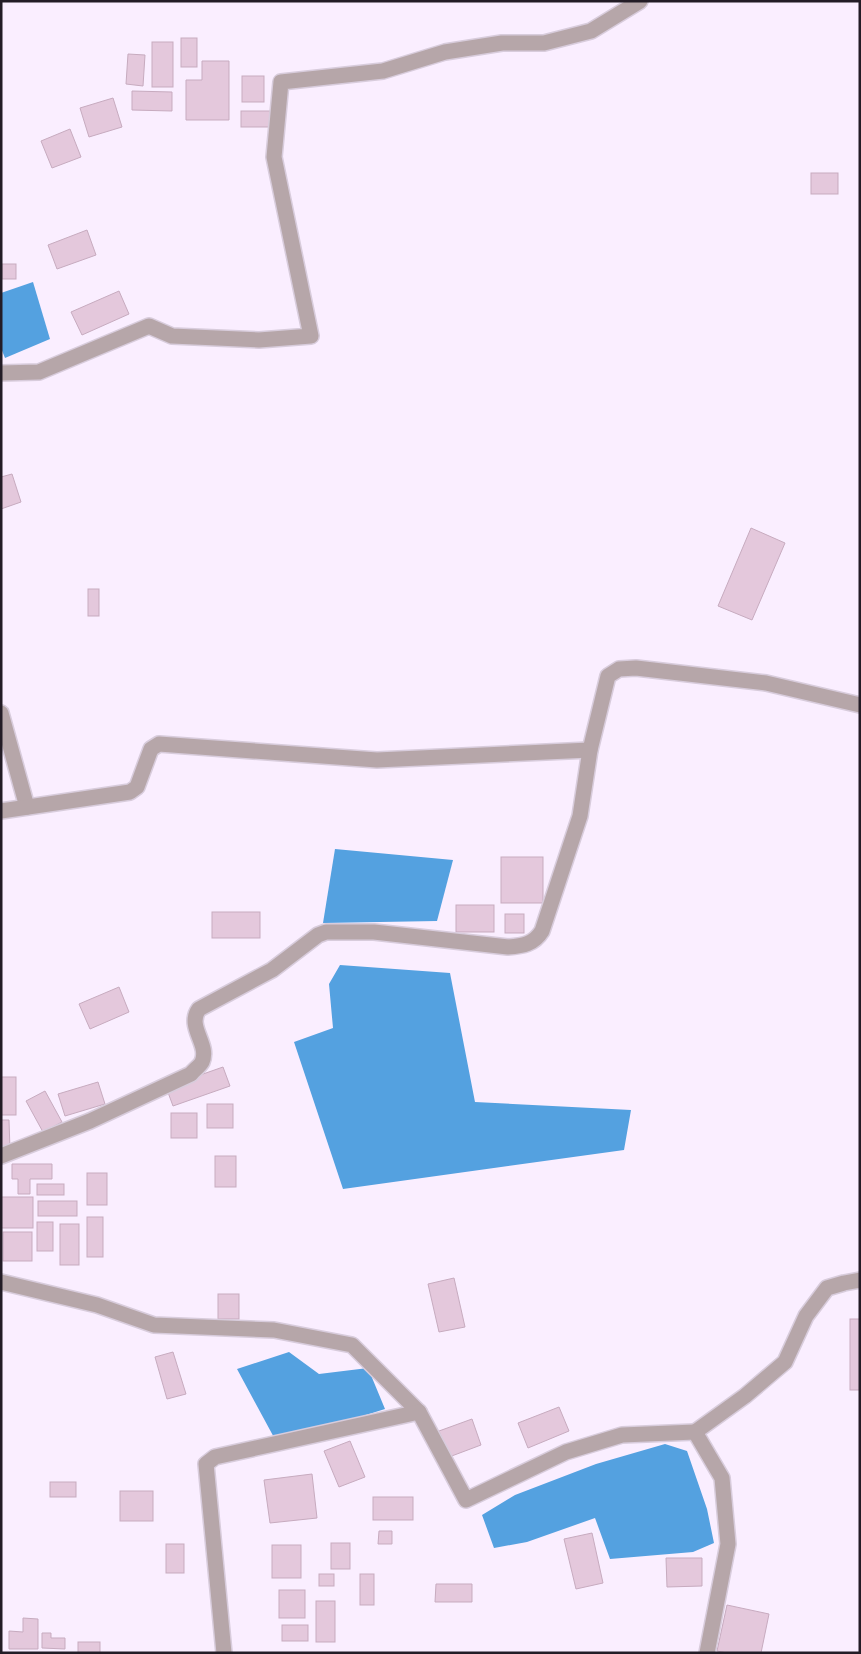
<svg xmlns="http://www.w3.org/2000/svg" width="861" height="1654" viewBox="0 0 861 1654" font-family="Mulish,sans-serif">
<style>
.water{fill:#54a1e0}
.building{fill:#e4c8dc;stroke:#c7abbf}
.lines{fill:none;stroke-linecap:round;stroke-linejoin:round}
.minor-casing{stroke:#d8ccdc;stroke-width:18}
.minor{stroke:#b6a6a9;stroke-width:15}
</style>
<rect width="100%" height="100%" fill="#faeeff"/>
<!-- water -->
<g class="water">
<path d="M33 282 50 339 5 358 1 348V293Z"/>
<path d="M335 849 453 860 437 921 323 923Z"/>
<path d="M340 965 450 973 475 1102 631 1110 624 1150 343 1189 294 1042 333 1028 329 984Z"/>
<path d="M289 1352 319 1374 368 1368 385 1409 277 1443 237 1369Z"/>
<path d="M665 1444 687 1451 707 1509 714 1543 693 1552 610 1559 595 1518 527 1542 494 1548 482 1515 515 1495 596 1464Z"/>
</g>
<!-- building -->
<g class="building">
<rect x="181" y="38" width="16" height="29"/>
<rect x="152" y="42" width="21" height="45"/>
<path d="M128 54 145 55 143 86 126 84Z"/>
<path d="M202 61H229V120H186V80H202Z"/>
<rect x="242" y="76" width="22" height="26"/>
<path d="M132 91 172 92V111L132 110Z"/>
<path d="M113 98 122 127 89 137 80 108Z"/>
<rect x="241" y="111" width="29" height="16"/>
<path d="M70 129 81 157 52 168 41 141Z"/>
<rect x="811" y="173" width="27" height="21"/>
<path d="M87 230 96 255 57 269 48 245Z"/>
<rect x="2" y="264" width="14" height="15"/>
<path d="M119 291 129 314 82 335 71 312Z"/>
<path d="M12 474 21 502 1 509V477Z"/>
<path d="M751 528 785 543 752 620 718 606Z"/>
<rect x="88" y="589" width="11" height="27"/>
<rect x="501" y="857" width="42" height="46"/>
<rect x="456" y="905" width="38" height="27"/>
<rect x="212" y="912" width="48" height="26"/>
<rect x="505" y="914" width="19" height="19"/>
<path d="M119 987 129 1012 90 1029 79 1004Z"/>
<path d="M223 1067 230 1086 173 1106 166 1087Z"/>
<rect x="1" y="1077" width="15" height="38"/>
<path d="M98 1082 105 1104 65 1116 58 1094Z"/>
<path d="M45 1091 62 1122 43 1132 26 1101Z"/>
<rect x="207" y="1104" width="26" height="24"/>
<rect x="171" y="1113" width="26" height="25"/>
<path d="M1 1120H9L10 1150H1Z"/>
<rect x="215" y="1156" width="21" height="31"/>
<path d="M12 1164H52V1179H30V1194H18V1179H12Z"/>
<rect x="87" y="1173" width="20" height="32"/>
<rect x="37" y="1184" width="27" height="11"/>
<rect x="1" y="1197" width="32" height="31"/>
<rect x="38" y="1201" width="39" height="15"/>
<rect x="87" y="1217" width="16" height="40"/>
<rect x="37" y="1222" width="16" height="29"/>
<rect x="60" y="1224" width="19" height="41"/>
<rect x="3" y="1232" width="29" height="29"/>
<path d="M454 1278 465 1327 439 1332 428 1284Z"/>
<rect x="218" y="1294" width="21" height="25"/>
<rect x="850" y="1319" width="10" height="71"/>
<path d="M173 1352 186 1394 167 1399 155 1357Z"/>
<path d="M559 1407 569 1431 528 1448 518 1423Z"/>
<path d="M472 1419 481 1445 449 1457 439 1431Z"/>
<path d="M350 1441 365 1477 339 1487 324 1451Z"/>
<path d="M312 1474 317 1518 270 1523 264 1480Z"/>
<rect x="50" y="1482" width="26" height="15"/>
<rect x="120" y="1491" width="33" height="30"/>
<rect x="373" y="1497" width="40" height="23"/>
<path d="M379 1531H392V1544H378Z"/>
<path d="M592 1533 603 1583 576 1589 564 1539Z"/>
<rect x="331" y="1543" width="19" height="26"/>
<rect x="166" y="1544" width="18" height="29"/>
<rect x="272" y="1545" width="29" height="33"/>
<path d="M666 1558H702V1586L667 1587Z"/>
<rect x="319" y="1574" width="15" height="12"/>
<rect x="360" y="1574" width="14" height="31"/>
<path d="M436 1584H472V1602H435Z"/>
<rect x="279" y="1590" width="26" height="28"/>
<rect x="316" y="1601" width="19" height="41"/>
<path d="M727 1605 769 1614 761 1653H727L717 1651Z"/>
<path d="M23 1618 38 1619V1649H9V1631L23 1632Z"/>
<rect x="282" y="1625" width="26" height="16"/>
<path d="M42 1633H51V1638H65V1649L42 1648Z"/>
<rect x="78" y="1642" width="22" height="11"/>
</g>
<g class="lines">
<defs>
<g id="minor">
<path d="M1 373 39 372 149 326 172 336 259 340 311 336 274 157 281 82 383 71 445 52 502 43H544L591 31 640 1"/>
<path d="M1 713 27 807"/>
<path d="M1 811 130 792 137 787 151 749 159 744 377 760 590 750"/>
<path d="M1 1156 90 1121 191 1074C194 1070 200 1066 202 1062 210 1044 186 1027 199 1009L272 970 318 935 326 932H374L508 947C523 946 534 944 542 931L580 816 590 750 608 676 619 669 636 668 766 683 860 705"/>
<path d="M1 1282 97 1305 154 1325 274 1330 352 1345 419 1412"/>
<path d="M695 1432 745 1396 785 1362 806 1316 827 1288 844 1283 860 1280"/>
<path d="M224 1653 206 1464 215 1457 419 1412 466 1500 566 1452 622 1435 695 1432 722 1478 728 1544 707 1653"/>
</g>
</defs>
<!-- minor casing -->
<use href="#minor" class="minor-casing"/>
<!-- minor -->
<use href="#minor" class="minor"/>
</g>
<!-- border -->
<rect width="861" height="1654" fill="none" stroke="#231c26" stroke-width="5"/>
</svg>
